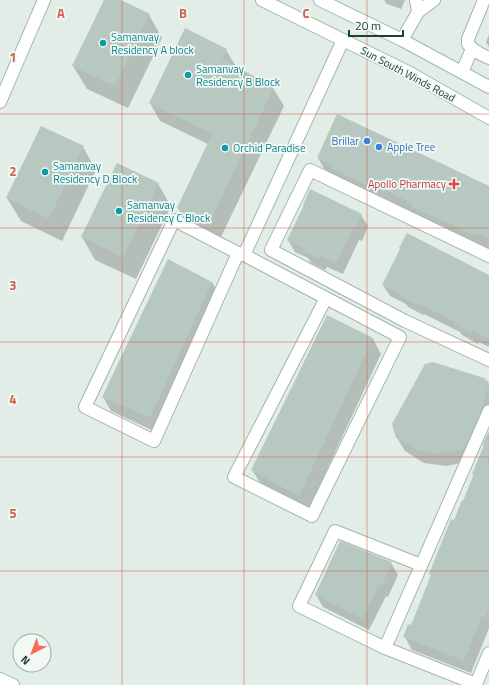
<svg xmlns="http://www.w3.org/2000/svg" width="489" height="685" viewBox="0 0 489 685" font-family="'Titillium Web',sans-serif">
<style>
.shadow{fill:#0003}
.building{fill:#b6c8bf}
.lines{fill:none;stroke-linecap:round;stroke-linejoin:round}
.street-casing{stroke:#a3b5ad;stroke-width:14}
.secondary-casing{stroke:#9fb9ad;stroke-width:14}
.street{stroke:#fff;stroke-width:12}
.secondary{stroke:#fff;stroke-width:12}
.grid{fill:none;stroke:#ce624c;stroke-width:1;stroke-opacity:0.55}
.culture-dot{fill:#0f9aa8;stroke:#f2f9f5;stroke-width:1.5}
.shop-dot{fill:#3f7fe0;stroke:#f2f9f5;stroke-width:1.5}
.health-dot{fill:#e0444e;stroke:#f2f9f5;stroke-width:1.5}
.labels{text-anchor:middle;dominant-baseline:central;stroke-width:3.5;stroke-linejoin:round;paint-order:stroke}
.culture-label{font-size:11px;fill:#0d838f;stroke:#f2f9f5;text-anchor:start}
.street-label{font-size:11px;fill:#203f34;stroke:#f2f9f5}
.shop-label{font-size:11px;fill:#366cbe;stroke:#f2f9f5;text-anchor:end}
.health-label{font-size:11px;fill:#be3a42;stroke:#f2f9f5;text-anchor:end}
.grid-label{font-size:13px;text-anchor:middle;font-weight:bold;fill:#ce624c;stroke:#f2f9f5;stroke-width:3.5;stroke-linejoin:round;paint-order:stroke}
</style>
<rect width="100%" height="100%" fill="#e1ede6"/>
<!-- shadow -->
<g class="shadow">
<path d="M105 0H119L149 15 162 38 128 108 87 89 73 66Z"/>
<path d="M384 0H405L401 9 387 4Z"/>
<path d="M489 34V47L486 42Z"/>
<path d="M226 50 237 68 273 88 284 106 219 241 189 226 178 208 208 144 160 121 150 103Z"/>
<path d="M83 147 96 170 62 241 21 221 7 198Z"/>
<path d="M318 158 489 187V253L326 172Z"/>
<path d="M158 184 171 206 136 279 95 260 82 237Z"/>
<path d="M361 215 368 226 362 241 359 240 343 274 327 267 325 270 311 263 308 258 295 252 288 240Z"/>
<path d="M489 277V347L479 342 478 344 462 335 460 332 424 314 423 315 408 307 406 304 390 296 383 285Z"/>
<path d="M212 282 220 297 158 433 111 411 103 397Z"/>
<path d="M327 317 373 339 381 354 308 510 261 484 252 470Z"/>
<path d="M483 378 489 385V421L471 461 446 466 424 463 405 451 397 438Z"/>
<path d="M489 432V628L471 673 412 650 405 637 412 627 454 521 464 502 474 476 473 474 484 447 483 445Z"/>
<path d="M391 563 398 575 388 597 386 596 369 630 323 607 316 595Z"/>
</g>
<!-- building -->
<g class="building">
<path d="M104 0H121L150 14 115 86 72 66Z"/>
<path d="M185 28 227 49 222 59 274 87 209 224 177 208 212 134 149 103Z"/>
<path d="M337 114 489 186V239L477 233 476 236 412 207 413 204 385 190 384 193 330 168 332 165 317 158Z"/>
<path d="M41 126 84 146 49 219 6 198Z"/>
<path d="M117 163 159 183 123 257 81 237Z"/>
<path d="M310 189 362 214 355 230 353 229 336 263 320 256 319 259 303 251 304 248 287 240 304 205H303Z"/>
<path d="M407 233 489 275V339L472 331 471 333 454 324 455 322 417 303 416 304 400 296 401 294 382 285 400 249 399 248Z"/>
<path d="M168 259 212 282 150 418 102 397Z"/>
<path d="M327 315 373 338 299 496 251 470Z"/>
<path d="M433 362 484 378 489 383 481 411 464 449 438 454 416 450 396 438 392 424 425 364Z"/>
<path d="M488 433 489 608 485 618 482 616 464 661 403 637 408 624 411 625 431 575 429 574 451 519 454 520 462 500 463 501 474 474H472L484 445H482Z"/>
<path d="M340 541 392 562 382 586 379 585 363 619 315 595Z"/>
</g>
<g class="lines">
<defs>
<g id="street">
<path d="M416 0 418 12"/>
<path d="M484 0 468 39V44C474 52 481 54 489 58"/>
<path d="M402 40 418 12 434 0"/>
<path d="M462 72 472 49"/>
<path d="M0 102 44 0"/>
<path d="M238 253 174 220 85 407 154 441 238 253 244 255 400 337 312 516 234 477 326 298"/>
<path d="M244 255 343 40"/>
<path d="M489 256 310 170 271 250 405 321 489 360"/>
<path d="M489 411 385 648 476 684 489 653"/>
<path d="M385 648 299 606 335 531 421 565"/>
<path d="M0 679 13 685"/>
</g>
<g id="secondary">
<path d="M262 0 410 73 489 118"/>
<path d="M320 0 402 40 489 87"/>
</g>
</defs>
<!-- street casing -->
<use href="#street" class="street-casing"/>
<!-- secondary casing -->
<use href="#secondary" class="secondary-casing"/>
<!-- street -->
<use href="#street" class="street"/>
<!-- secondary -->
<use href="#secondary" class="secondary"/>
</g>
<!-- grid -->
<path class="grid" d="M122 0V685M244 0V685M367 0V685M0 114H489M0 228H489M0 342H489M0 457H489M0 571H489"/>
<!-- markers -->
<g class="culture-dot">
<circle cx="103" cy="43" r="4"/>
<circle cx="188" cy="75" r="4"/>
<circle cx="225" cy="148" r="4"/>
<circle cx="45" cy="172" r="4"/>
<circle cx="119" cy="211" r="4"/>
</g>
<g class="shop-dot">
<circle cx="367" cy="141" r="4"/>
<circle cx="379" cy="147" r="4"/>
</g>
<path class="health-dot" d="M452 178h4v4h4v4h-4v4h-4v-4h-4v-4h4z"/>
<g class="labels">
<!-- culture labels -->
<g class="culture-label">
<text x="111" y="37">Samanvay<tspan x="111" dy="13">Residency A block</tspan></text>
<text x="196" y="69">Samanvay<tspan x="196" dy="13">Residency B Block</tspan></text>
<text x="233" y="148">Orchid Paradise</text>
<text x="53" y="166">Samanvay<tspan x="53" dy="13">Residency D Block</tspan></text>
<text x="127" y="205">Samanvay<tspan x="127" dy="13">Residency C Block</tspan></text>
</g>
<!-- street labels -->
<g class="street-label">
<text transform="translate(408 74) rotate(28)">Sun South Winds Road</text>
</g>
<!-- shop labels -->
<g class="shop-label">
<text x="359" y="141">Brillar</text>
<text x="387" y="147" text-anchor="start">Apple Tree</text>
</g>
<!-- health labels -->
<g class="health-label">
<text x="446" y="184">Apollo Pharmacy</text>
</g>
</g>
<g class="grid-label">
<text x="61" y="18">A</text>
<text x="183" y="18">B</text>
<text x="306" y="18">C</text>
<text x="13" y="62">1</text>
<text x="13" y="176">2</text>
<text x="13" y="290">3</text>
<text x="13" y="404">4</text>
<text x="13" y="518">5</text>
</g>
<!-- north arrow -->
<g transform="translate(32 653) rotate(222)"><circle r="19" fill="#f2f9f5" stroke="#9eafa8"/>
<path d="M0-3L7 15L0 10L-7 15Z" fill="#fa6b52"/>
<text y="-6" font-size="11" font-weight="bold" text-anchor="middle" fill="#203f34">N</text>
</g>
<!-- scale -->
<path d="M349 30v6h54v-6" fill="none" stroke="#203f34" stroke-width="2"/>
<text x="355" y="30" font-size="12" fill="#203f34" stroke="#f2f9f5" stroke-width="3" paint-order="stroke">20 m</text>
</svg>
